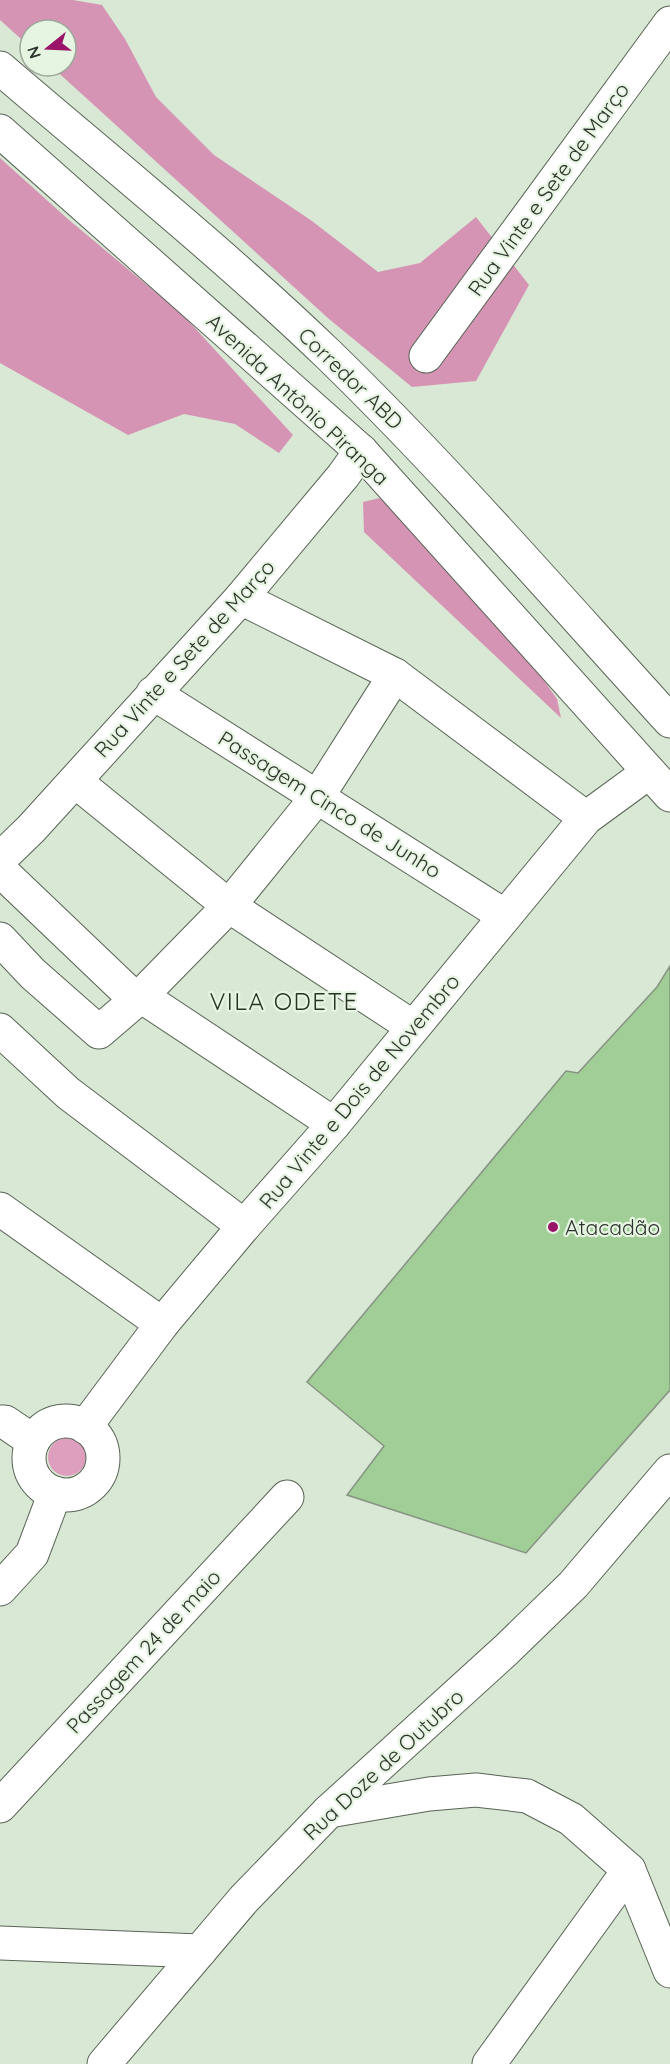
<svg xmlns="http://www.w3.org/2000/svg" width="670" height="2064" viewBox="0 0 670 2064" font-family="Quicksand,sans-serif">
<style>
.green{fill:#de9fbe}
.forest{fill:#d594b4}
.building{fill:#a1cd96;stroke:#879383;stroke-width:1.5}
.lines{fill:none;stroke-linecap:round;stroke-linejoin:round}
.minor-casing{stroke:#586455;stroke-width:35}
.major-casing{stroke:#586455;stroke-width:35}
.minor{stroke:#fff;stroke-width:33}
.major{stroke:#fff;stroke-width:33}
.poi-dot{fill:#9a1569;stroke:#e6f4e2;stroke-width:2}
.labels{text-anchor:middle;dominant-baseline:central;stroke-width:4.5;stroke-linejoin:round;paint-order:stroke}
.street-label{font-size:21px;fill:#2d322c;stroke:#e6f4e2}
.poi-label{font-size:21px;fill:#2d322c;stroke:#e6f4e2;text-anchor:start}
.quarter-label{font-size:24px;letter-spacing:1.5px;fill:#273124;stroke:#e6f4e2}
</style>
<rect width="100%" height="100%" fill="#d9e7d5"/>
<!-- green -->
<circle class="green" cx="67" cy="1457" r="19"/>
<!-- forest -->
<g class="forest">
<path d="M0 0H73L102 5 125 39 156 97 214 155 312 221 378 272 420 263 476 217 529 285 476 381 412 387 329 319 51 66H66V30H30V47L0 20Z"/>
<path d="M0 158 69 220 183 315 293 435 279 453 235 424 184 414 128 435 0 363Z"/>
<path d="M380 498 396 512 509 631 557 699 561 718 364 532 363 502Z"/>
</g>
<!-- building -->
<path class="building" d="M670 966V1390L526 1553 347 1495 384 1446 307 1382 566 1071 578 1073 657 987Z"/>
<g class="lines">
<defs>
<g id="minor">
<path d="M0 68C111 163 225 255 330 356 449 472 558 598 670 721"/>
<path d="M426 356 670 23"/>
<path d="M241 598 395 675 586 818"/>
<path d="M153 693 505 916"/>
<path d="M75 781 229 906 413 1027"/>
<path d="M0 859 31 829 241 598 343 476 361 451"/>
<path d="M0 870 132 996H141L334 1124"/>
<path d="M0 939 33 974 99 1032 141 996 229 906 318 796 395 675"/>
<path d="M0 1030 68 1093 244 1226"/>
<path d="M0 1209 162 1324"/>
<circle cx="66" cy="1458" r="37"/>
<path d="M0 1422H5L33 1441"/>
<path d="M85 1427 162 1324 244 1226 334 1124 586 818 649 772"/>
<path d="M0 1589 32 1554 55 1493"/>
<path d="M0 1806 287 1497"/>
<path d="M329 1811 429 1794 476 1790 527 1796 571 1819 629 1870 670 1971"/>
<path d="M0 1943 200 1951"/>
<path d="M104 2064 244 1899 329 1811 506 1650 573 1585 670 1471"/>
<path d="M489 2064 629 1870"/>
</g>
<path id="major" d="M0 131 361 451 670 795"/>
</defs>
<!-- minor casing -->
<use href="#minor" class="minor-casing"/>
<!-- major casing -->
<use href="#major" class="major-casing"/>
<!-- minor -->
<use href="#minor" class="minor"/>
<!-- major -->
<use href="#major" class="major"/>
</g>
<!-- markers -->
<circle class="poi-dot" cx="553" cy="1227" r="6"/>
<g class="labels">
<!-- street labels -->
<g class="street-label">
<text transform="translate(548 189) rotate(-54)">Rua Vinte e Sete de Março</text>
<text transform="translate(351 378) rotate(44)">Corredor ABD</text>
<text transform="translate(298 399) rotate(43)">Avenida Antônio Piranga</text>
<text transform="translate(184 658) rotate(-48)">Rua Vinte e Sete de Março</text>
<text transform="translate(330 804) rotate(32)">Passagem Cinco de Junho</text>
<text transform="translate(359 1091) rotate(-50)">Rua Vinte e Dois de Novembro</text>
<text transform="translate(143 1651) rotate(-47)">Passagem 24 de maio</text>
<text transform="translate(383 1764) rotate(-43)">Rua Doze de Outubro</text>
</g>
<!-- poi labels -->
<g class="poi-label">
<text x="565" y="1227">Atacadão</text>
</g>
<!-- quarter labels -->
<g class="quarter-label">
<text x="284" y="1001">VILA ODETE</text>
</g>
</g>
<!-- north arrow -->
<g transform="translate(48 48) rotate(252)"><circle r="28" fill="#e6f4e2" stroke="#9ca699" stroke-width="1.5"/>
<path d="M0-4.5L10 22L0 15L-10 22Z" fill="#9a1569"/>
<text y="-9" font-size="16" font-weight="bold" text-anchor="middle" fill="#2d322c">N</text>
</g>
</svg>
